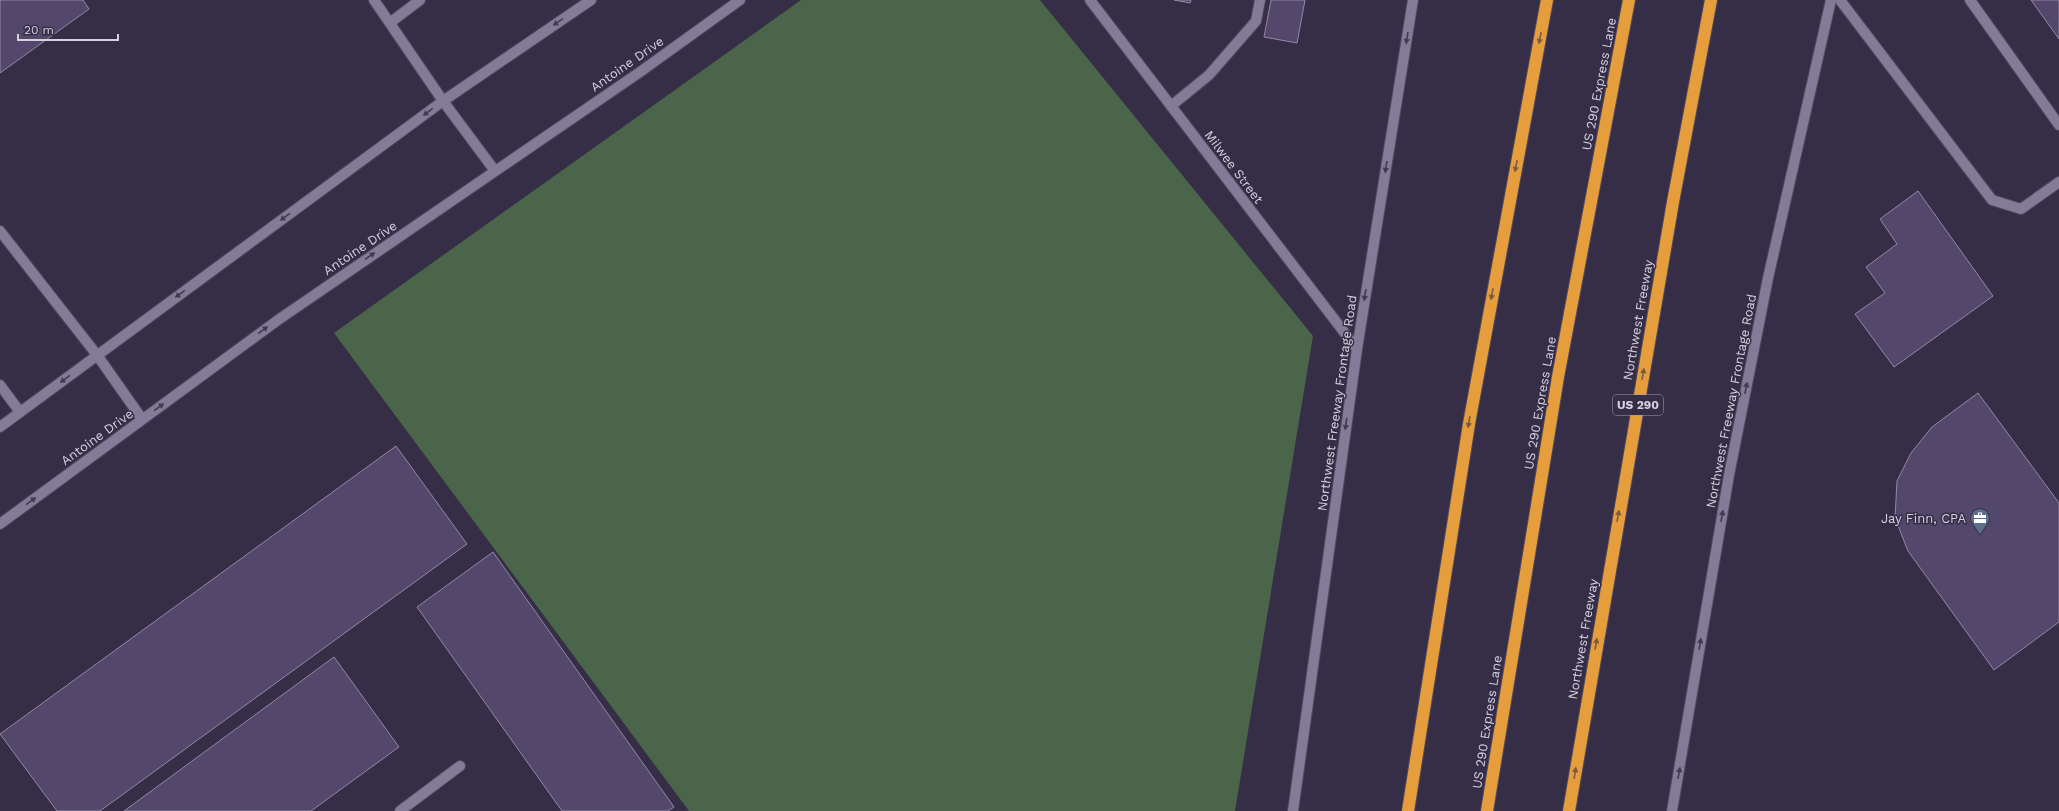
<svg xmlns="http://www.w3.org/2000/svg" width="2059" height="811" viewBox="0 0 2059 811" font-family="'Work Sans',sans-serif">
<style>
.green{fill:#4a6549}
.building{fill:#53486b;stroke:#9189a6}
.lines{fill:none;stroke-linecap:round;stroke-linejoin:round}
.lane-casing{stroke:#514a5f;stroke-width:12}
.street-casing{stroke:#514a5f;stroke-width:12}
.secondary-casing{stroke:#514a5f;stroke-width:12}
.highway-casing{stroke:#514a5f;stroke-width:14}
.lane{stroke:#837b97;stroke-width:10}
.street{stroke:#837b97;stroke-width:10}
.secondary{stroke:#837b97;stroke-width:10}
.highway{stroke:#e69d3c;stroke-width:12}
.oneway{fill:#423a52}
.oneway2{fill:#7c5a42}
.labels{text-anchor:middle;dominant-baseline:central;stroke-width:3;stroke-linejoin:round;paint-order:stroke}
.shield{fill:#362e46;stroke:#a5a0b2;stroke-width:1}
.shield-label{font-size:12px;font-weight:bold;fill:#d5d1e1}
.street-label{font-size:13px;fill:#d5d1e1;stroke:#362e46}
.poi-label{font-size:13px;fill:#d5d1e1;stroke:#362e46;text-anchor:end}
</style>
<rect width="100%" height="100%" fill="#362e46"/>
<!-- green -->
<path class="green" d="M801 0H1040L1313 336 1235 811H689L334 333Z"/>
<!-- building -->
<g class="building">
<path d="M0 0H83L89 9 0 73Z"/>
<path d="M1174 0H1191L1190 3Z"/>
<path d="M1271 0H1305L1297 43 1264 37Z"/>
<path d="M2031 0H2059V39Z"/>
<path d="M1918 191 1993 296 1894 367 1855 314 1885 293 1866 267 1897 244 1880 219Z"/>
<path d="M1978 393 2059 503V622L1994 670 1908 551 1895 518 1897 481 1911 453 1932 427Z"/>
<path d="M396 446 467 544 100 811H57L0 734Z"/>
<path d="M493 552 674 807 668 811H562L417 607Z"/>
<path d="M334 657 399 747 311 811H124Z"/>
</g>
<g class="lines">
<defs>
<g id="lane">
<path d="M374 0 443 101 495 171"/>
<path d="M1840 0 1992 200 2021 209 2059 182"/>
<path d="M1970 0 2059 125"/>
<path d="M391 22 420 0"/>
<path d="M1171 106 1209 75 1256 21 1260 0"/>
<path d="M0 231 97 355"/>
<path d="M0 385 20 412"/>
<path d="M400 811 460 766"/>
</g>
<path id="street" d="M1090 0 1357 349"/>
<g id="secondary">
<path d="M97 355 142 419"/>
<path d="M0 427 443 101 591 0"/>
<path d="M0 524 278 320 640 72 740 0"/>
<path d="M1293 811 1357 349 1413 0"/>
<path d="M1672 811 1729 475 1768 278 1831 0"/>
</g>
<g id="highway">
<path d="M1408 811 1469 424 1547 0"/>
<path d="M1487 811 1558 377 1629 0"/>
<path d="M1569 811 1673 202 1711 0"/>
</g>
</defs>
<!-- lane casing -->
<use href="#lane" class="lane-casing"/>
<!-- street casing -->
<use href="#street" class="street-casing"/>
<!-- secondary casing -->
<use href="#secondary" class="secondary-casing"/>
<!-- highway casing -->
<use href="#highway" class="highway-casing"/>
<!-- lane -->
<use href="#lane" class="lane"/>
<!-- street -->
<use href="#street" class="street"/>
<!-- secondary -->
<use href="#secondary" class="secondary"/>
<!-- highway -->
<use href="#highway" class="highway"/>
</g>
<!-- one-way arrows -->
<defs><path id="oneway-solid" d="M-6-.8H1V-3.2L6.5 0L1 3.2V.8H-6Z"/></defs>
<g class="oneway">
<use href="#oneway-solid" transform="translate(558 22) rotate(146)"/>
<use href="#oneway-solid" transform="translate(1407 38) rotate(99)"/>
<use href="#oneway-solid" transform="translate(428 112) rotate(144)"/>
<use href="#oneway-solid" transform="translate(1386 167) rotate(99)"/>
<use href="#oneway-solid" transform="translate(285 217) rotate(144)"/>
<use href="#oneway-solid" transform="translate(370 256) rotate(-34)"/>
<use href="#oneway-solid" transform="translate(180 294) rotate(144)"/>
<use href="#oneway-solid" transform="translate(1365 295) rotate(99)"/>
<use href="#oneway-solid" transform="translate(263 330) rotate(-36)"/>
<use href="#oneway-solid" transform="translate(65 379) rotate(144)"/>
<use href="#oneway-solid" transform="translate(1746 388) rotate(-79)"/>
<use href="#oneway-solid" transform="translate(159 407) rotate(-36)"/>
<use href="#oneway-solid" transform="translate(1346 424) rotate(98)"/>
<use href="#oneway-solid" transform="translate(31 501) rotate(-36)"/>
<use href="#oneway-solid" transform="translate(1722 516) rotate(-80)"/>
<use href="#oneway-solid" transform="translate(1700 644) rotate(-80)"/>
<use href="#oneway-solid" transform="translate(1679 773) rotate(-80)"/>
</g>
<g class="oneway2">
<use href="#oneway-solid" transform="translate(1540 38) rotate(101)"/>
<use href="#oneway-solid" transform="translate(1516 166) rotate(101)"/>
<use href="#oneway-solid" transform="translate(1492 294) rotate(100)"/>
<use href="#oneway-solid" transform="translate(1643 374) rotate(-80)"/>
<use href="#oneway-solid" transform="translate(1469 422) rotate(100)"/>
<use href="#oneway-solid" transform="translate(1618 516) rotate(-80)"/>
<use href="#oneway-solid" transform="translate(1596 644) rotate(-81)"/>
<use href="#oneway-solid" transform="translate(1575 773) rotate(-81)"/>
</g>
<!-- icons -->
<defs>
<symbol id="office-pin" viewBox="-11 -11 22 30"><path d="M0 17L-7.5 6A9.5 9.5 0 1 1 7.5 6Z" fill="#5c6f8a" stroke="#362e46"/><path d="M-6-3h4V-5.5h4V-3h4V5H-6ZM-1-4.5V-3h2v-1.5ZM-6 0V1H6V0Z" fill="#fff"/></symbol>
</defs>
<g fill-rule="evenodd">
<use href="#office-pin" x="1969" y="507" width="22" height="30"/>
</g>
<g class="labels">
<!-- shield labels -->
<rect class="shield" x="1613" y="395" width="50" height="20" rx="3"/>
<g class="shield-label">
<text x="1638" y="405">US 290</text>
</g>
<!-- street labels -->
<g class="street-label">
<text transform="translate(627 64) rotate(-35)">Antoine Drive</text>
<text transform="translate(1599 84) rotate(-79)">US 290 Express Lane</text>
<text transform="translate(1234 167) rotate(53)">Milwee Street</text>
<text transform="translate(360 248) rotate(-34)">Antoine Drive</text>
<text transform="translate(1638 320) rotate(-80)">Northwest Freeway</text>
<text transform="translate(1731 401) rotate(-79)">Northwest Freeway Frontage Road</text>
<text transform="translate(1337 403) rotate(-82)">Northwest Freeway Frontage Road</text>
<text transform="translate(1540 403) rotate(-80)">US 290 Express Lane</text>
<text transform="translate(97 437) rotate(-36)">Antoine Drive</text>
<text transform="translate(1583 639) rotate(-80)">Northwest Freeway</text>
<text transform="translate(1487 722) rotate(-81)">US 290 Express Lane</text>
</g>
<!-- poi labels -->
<g class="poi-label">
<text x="1966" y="518">Jay Finn, CPA</text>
</g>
</g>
<!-- scale -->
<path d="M18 34v6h100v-6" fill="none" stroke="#d5d1e1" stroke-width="2"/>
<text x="24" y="34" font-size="12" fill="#d5d1e1" stroke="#362e46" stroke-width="3" paint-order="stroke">20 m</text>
</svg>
